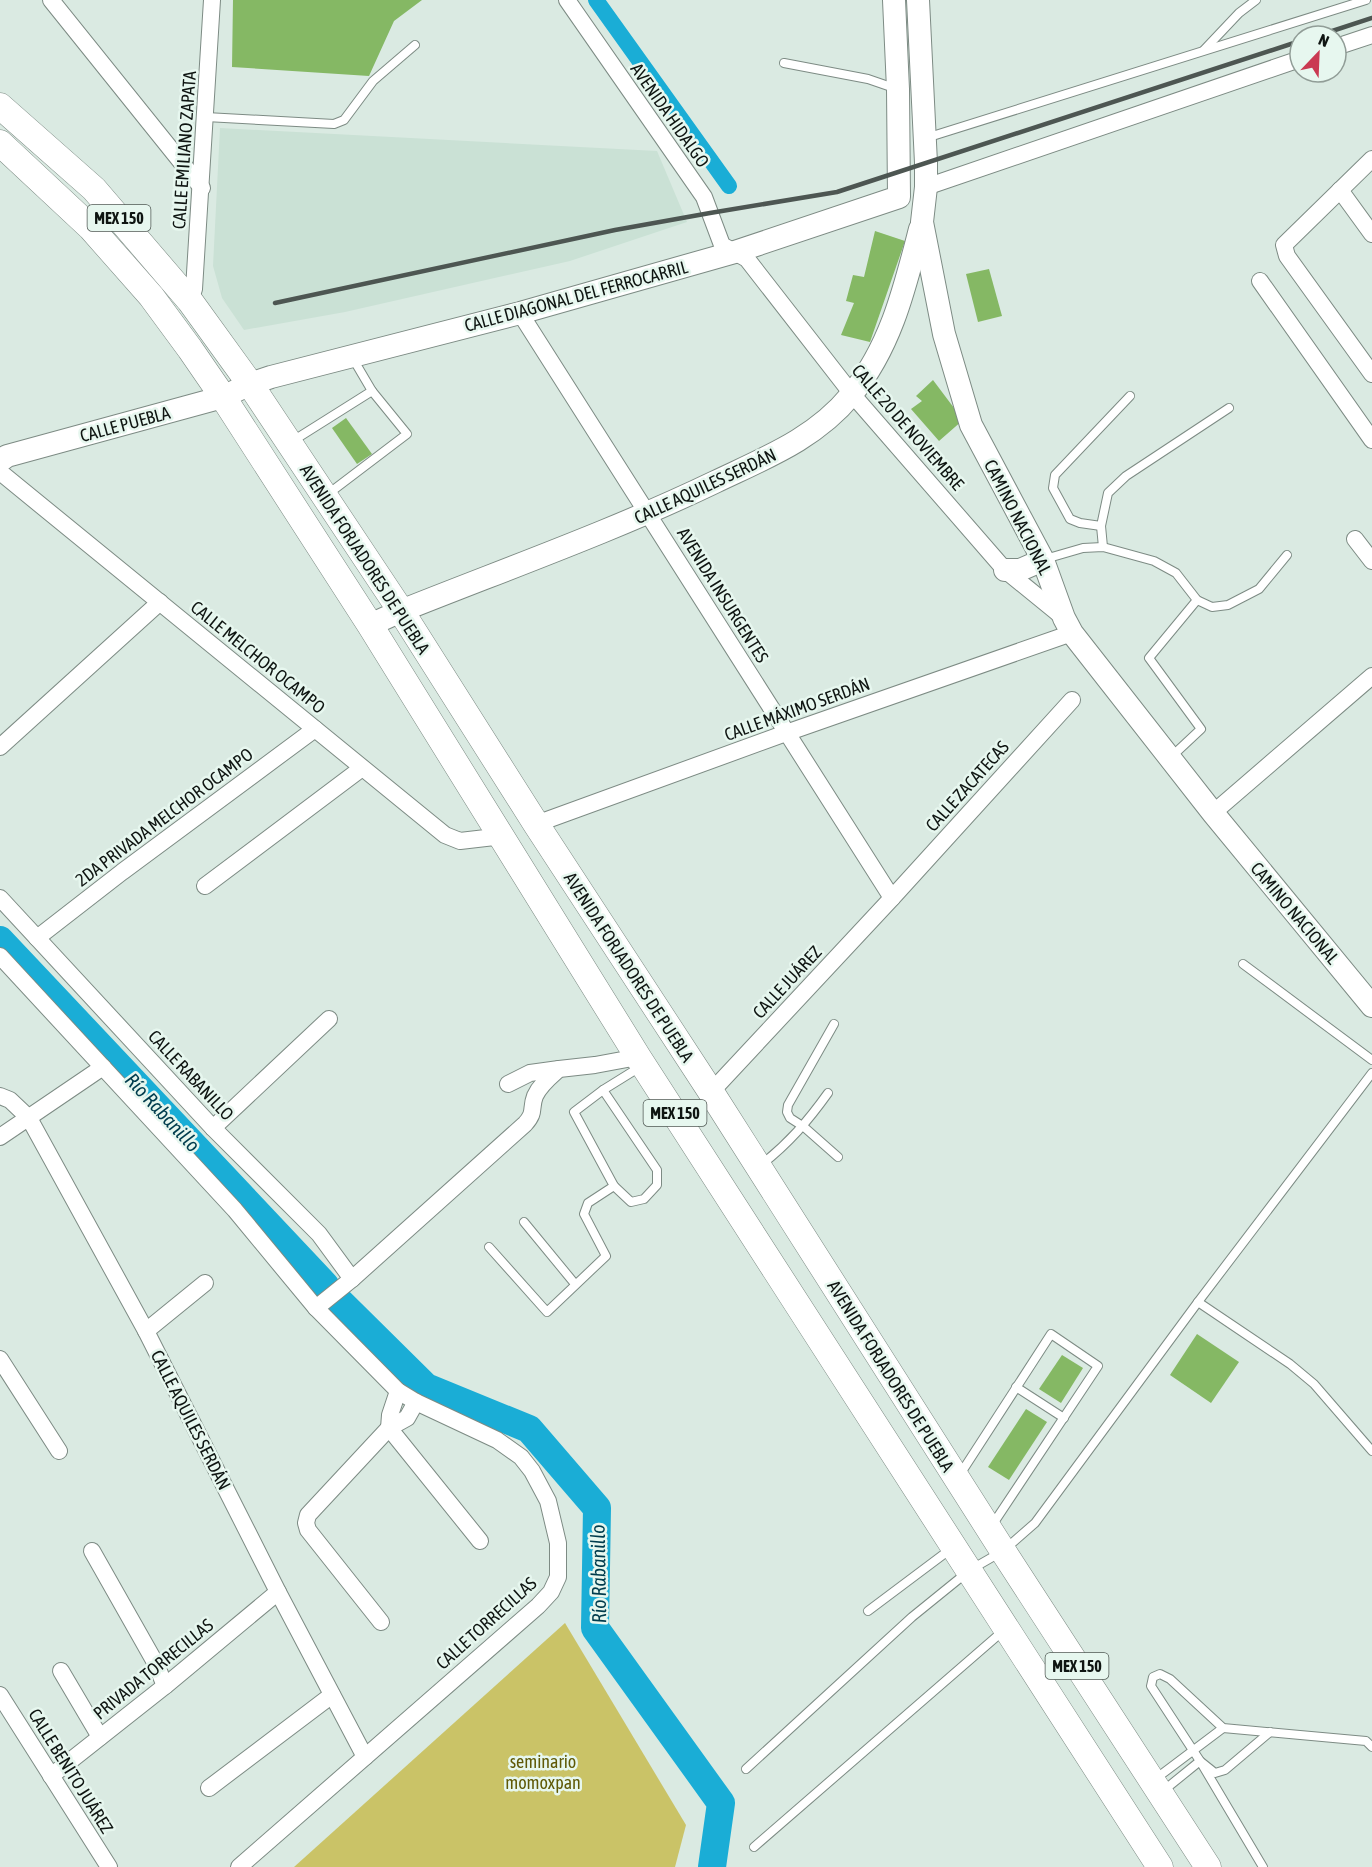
<svg xmlns="http://www.w3.org/2000/svg" width="1372" height="1867" viewBox="0 0 1372 1867" font-family="'Asap Condensed',sans-serif">
<style>
.built{fill:#cae1d5}
.green{fill:#cac367}
.lines{fill:none;stroke-linecap:round;stroke-linejoin:round}
.canal{stroke:#1aadd6;stroke-width:16}
.river{stroke:#1aadd6;stroke-width:28}
.building{fill:#85b864}
.lane-casing{stroke:#7d8b84;stroke-width:10}
.street-casing{stroke:#7d8b84;stroke-width:18}
.secondary-casing{stroke:#7d8b84;stroke-width:24}
.primary-casing{stroke:#7d8b84;stroke-width:27}
.lane{stroke:#fff;stroke-width:8}
.street{stroke:#fff;stroke-width:16}
.secondary{stroke:#fff;stroke-width:22}
.primary{stroke:#fff;stroke-width:26}
.rail{stroke:#4d5652;stroke-width:4.5}
.labels{text-anchor:middle;dominant-baseline:central;stroke-width:5;stroke-linejoin:round;paint-order:stroke}
.shield{fill:#e7f7ef;stroke:#505954;stroke-width:1.5}
.shield-label{font-size:16px;font-weight:bold;fill:#0f1512}
.street-label{font-size:18px;fill:#0f1512;stroke:#e7f7ef}
.park-label{font-size:18px;fill:#5f5906;stroke:#e7f7ef}
.water-label{font-size:20px;font-style:italic;fill:#003c4d;stroke:#e7f7ef}
</style>
<rect width="100%" height="100%" fill="#daeae2"/>
<!-- built -->
<path class="built" d="M220 128 657 151 687 222 570 261 345 312 244 330 222 298 213 266Z"/>
<!-- green -->
<path class="green" d="M565 1623 686 1825 675 1867H294Z"/>
<g class="lines">
<!-- canal -->
<path class="canal" d="M596 0 729 186"/>
<!-- river -->
<g class="river">
<path d="M0 940 325 1285"/>
<path d="M338 1300 426 1387 529 1429 597 1508 595 1628 721 1803 712 1867"/>
</g>
</g>
<!-- building -->
<g class="building">
<path d="M233 0H422L394 21 369 76 232 67Z"/>
<path d="M875 231 905 241 870 342 841 335 854 303 846 301 853 275 864 277Z"/>
<path d="M989 269 1002 316 978 322 966 274Z"/>
<path d="M933 380 963 420 939 441 911 409 922 401 916 396Z"/>
<path d="M346 418 372 454 357 464 332 428Z"/>
<path d="M1197 1334 1239 1362 1211 1403 1170 1375Z"/>
<path d="M1062 1355 1083 1368 1061 1403 1039 1389Z"/>
<path d="M1026 1409 1047 1422 1009 1480 988 1467Z"/>
</g>
<g class="lines">
<defs>
<g id="lane">
<path d="M1204 50 1239 13 1256 0"/>
<path d="M784 63 868 79 897 89"/>
<path d="M206 117 334 124 344 120 373 81 415 45"/>
<path d="M926 138 1366 0"/>
<path d="M291 442 372 391"/>
<path d="M328 494 407 434 372 391 352 357"/>
<path d="M1101 526 1080 523 1070 519 1053 488 1055 475 1130 396"/>
<path d="M1103 547 1101 526 1108 493 1126 476 1229 408"/>
<path d="M1045 559 1083 548 1103 547 1154 561 1176 573 1197 600 1149 658 1201 729 1170 758"/>
<path d="M1197 600 1212 607 1228 605 1259 589 1287 555"/>
<path d="M1243 964 1372 1060"/>
<path d="M834 1024 788 1105 787 1112 790 1118 804 1127 838 1157"/>
<path d="M603 1090 657 1170V1185L644 1199 631 1202 614 1186"/>
<path d="M761 1165C789 1143 808 1121 828 1093"/>
<path d="M524 1222 575 1284"/>
<path d="M489 1247 547 1312 606 1256 584 1214 588 1203 614 1186 574 1112 603 1090 640 1067"/>
<path d="M1198 1302 1290 1364 1314 1384 1372 1451"/>
<path d="M1016 1387 1064 1418"/>
<path d="M959 1476 1051 1334 1098 1366 991 1527"/>
<path d="M868 1611 952 1548"/>
<path d="M746 1769 912 1617 970 1570 1003 1551 1035 1523 1198 1302 1372 1073"/>
<path d="M1154 1780 1223 1728"/>
<path d="M1163 1791 1200 1761 1215 1773 1225 1770 1270 1732"/>
<path d="M754 1847 1003 1631"/>
<path d="M1263 1867 1200 1761 1151 1686 1153 1677 1160 1674 1170 1679 1223 1728 1366 1741 1372 1747"/>
</g>
<g id="street">
<path d="M51 0 202 188"/>
<path d="M567 0 704 197 722 245 747 259 852 394 1005 570 1064 618"/>
<path d="M1336 47 1372 35"/>
<path d="M1372 159 1284 245 1287 256 1372 374"/>
<path d="M926 187 1300 59"/>
<path d="M1340 190 1372 234"/>
<path d="M1260 281 1372 440"/>
<path d="M190 301 194 289 212 0"/>
<path d="M520 313 892 898"/>
<path d="M0 472 445 835 460 841 503 836"/>
<path d="M1355 539 1372 561"/>
<path d="M0 747 160 602"/>
<path d="M1213 813 1372 676"/>
<path d="M536 824 786 733 1072 633"/>
<path d="M205 886 362 768"/>
<path d="M0 898 213 1128 319 1234 352 1279"/>
<path d="M37 938 122 872 315 729"/>
<path d="M0 956 235 1210 316 1308 398 1391 416 1402 497 1440 521 1457 532 1471 548 1501 558 1543V1577L551 1592 538 1606 239 1867"/>
<path d="M508 1084 530 1073 559 1069"/>
<path d="M711 1092 892 898 1072 700"/>
<path d="M0 1096 10 1100 29 1118 146 1331 278 1592 365 1757"/>
<path d="M213 1128 329 1019"/>
<path d="M0 1137 103 1067"/>
<path d="M316 1308 352 1279 525 1124C536 1112 530 1109 535 1096 540 1085 550 1077 559 1069L595 1065 638 1057"/>
<path d="M146 1331 205 1283"/>
<path d="M0 1359 59 1451"/>
<path d="M398 1391 390 1415 389 1428 480 1541"/>
<path d="M92 1551 156 1664 165 1686"/>
<path d="M381 1622 308 1530 306 1523 308 1515 389 1428 407 1418 416 1402"/>
<path d="M61 1671 100 1737"/>
<path d="M0 1695 109 1867"/>
<path d="M51 1776 165 1686 278 1592"/>
<path d="M209 1788 332 1695"/>
</g>
<g id="secondary">
<path d="M918 0 926 163V187L922 222 944 334 971 425 1043 560 1064 618 1072 633 1213 813 1372 1006"/>
<path d="M0 461 7 456 223 397 250 384 271 377 520 313 735 252 899 197 898 89 894 0"/>
<path d="M1005 570H1020L1043 560"/>
<path d="M370 625 401 611C506 569 613 531 715 482 765 458 815 439 851 395 891 347 905 287 920 229"/>
</g>
<g id="primary">
<path d="M0 106 94 189 190 301 250 384 401 611 536 824 711 1092 1003 1551 1208 1867"/>
<path d="M0 143 91 228 151 296 190 349 223 397 370 625 638 1057 1160 1867"/>
</g>
</defs>
<!-- lane casing -->
<use href="#lane" class="lane-casing"/>
<!-- street casing -->
<use href="#street" class="street-casing"/>
<!-- secondary casing -->
<use href="#secondary" class="secondary-casing"/>
<!-- primary casing -->
<use href="#primary" class="primary-casing"/>
<!-- lane -->
<use href="#lane" class="lane"/>
<!-- street -->
<use href="#street" class="street"/>
<!-- secondary -->
<use href="#secondary" class="secondary"/>
<!-- primary -->
<use href="#primary" class="primary"/>
<!-- rail -->
<g class="rail">
<path d="M1317 36 1372 18"/>
<path d="M275 303 615 230 710 213 837 192 1300 41"/>
</g>
</g>
<g class="labels">
<!-- shield labels -->
<g class="shield">
<rect x="87.5" y="205" width="63" height="26" rx="4.5"/>
<rect x="643.5" y="1100" width="63" height="26" rx="4.5"/>
<rect x="1045.5" y="1653" width="63" height="26" rx="4.5"/>
</g>
<g class="shield-label">
<text x="119" y="218">MEX 150</text>
<text x="675" y="1113">MEX 150</text>
<text x="1077" y="1666">MEX 150</text>
</g>
<!-- street labels -->
<g class="street-label">
<text transform="translate(670 115) rotate(55)">AVENIDA HIDALGO</text>
<text transform="translate(184 150) rotate(-86)">CALLE EMILIANO ZAPATA</text>
<text transform="translate(576 296) rotate(-15)">CALLE DIAGONAL DEL FERROCARRIL</text>
<text transform="translate(125 424) rotate(-15)">CALLE PUEBLA</text>
<text transform="translate(908 427) rotate(49)">CALLE 20 DE NOVIEMBRE</text>
<text transform="translate(705 486) rotate(-25)">CALLE AQUILES SERDÁN</text>
<text transform="translate(1018 517) rotate(63)">CAMINO NACIONAL</text>
<text transform="translate(365 559) rotate(57)">AVENIDA FORJADORES DE PUEBLA</text>
<text transform="translate(723 595) rotate(58)">AVENIDA INSURGENTES</text>
<text transform="translate(258 657) rotate(39)">CALLE MELCHOR OCAMPO</text>
<text transform="translate(797 709) rotate(-20)">CALLE MÁXIMO SERDÁN</text>
<text transform="translate(967 786) rotate(-48)">CALLE ZACATECAS</text>
<text transform="translate(164 817) rotate(-37)">2DA PRIVADA MELCHOR OCAMPO</text>
<text transform="translate(1295 913) rotate(50)">CAMINO NACIONAL</text>
<text transform="translate(629 967) rotate(57)">AVENIDA FORJADORES DE PUEBLA</text>
<text transform="translate(787 982) rotate(-47)">CALLE JUÁREZ</text>
<text transform="translate(191 1075) rotate(47)">CALLE RABANILLO</text>
<text transform="translate(891 1376) rotate(58)">AVENIDA FORJADORES DE PUEBLA</text>
<text transform="translate(191 1420) rotate(63)">CALLE AQUILES SERDÁN</text>
<text transform="translate(486 1623) rotate(-42)">CALLE TORRECILLAS</text>
<text transform="translate(153 1669) rotate(-39)">PRIVADA TORRECILLAS</text>
<text transform="translate(71 1771) rotate(58)">CALLE BENITO JUÁREZ</text>
</g>
<!-- park labels -->
<g class="park-label">
<text x="543" y="1761">seminario<tspan x="543" dy="21">momoxpan</tspan></text>
</g>
<!-- water labels -->
<g class="water-label">
<text transform="translate(163 1112) rotate(47)">Río Rabanillo</text>
<text transform="translate(598 1574) rotate(-91)">Río Rabanillo</text>
</g>
</g>
<!-- north arrow -->
<g transform="translate(1318 54) rotate(23)"><circle r="28" fill="#e7f7ef" stroke="#919d97" stroke-width="1.5"/>
<path d="M0-4.5L10 22L0 15L-10 22Z" fill="#ca3a52"/>
<text y="-9" font-size="16" font-weight="bold" text-anchor="middle" fill="#0f1512">N</text>
</g>
</svg>
